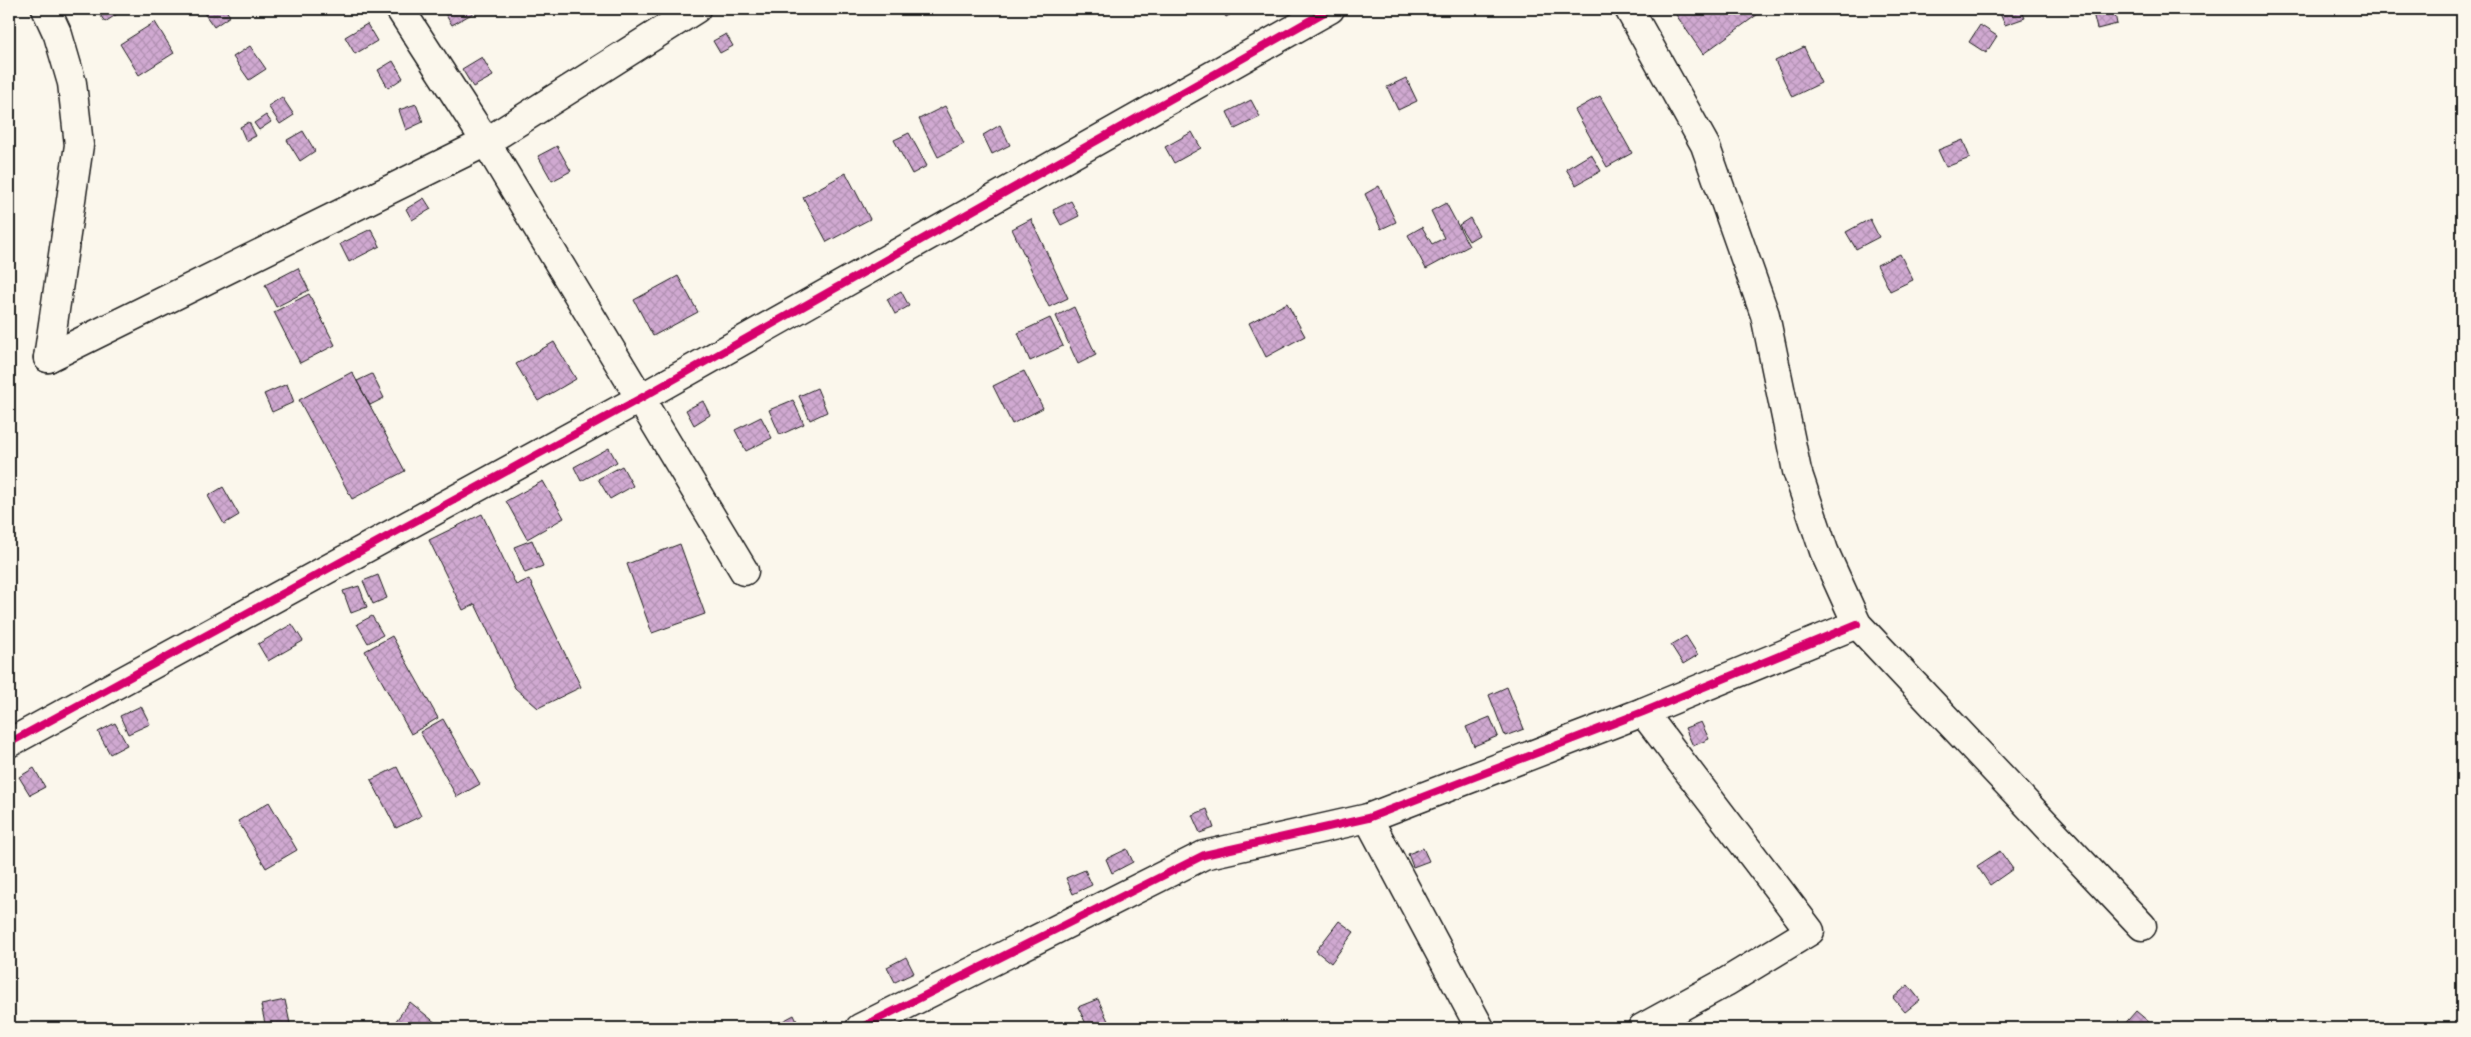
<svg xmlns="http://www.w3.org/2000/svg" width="2471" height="1037" viewBox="0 0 2471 1037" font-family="Delius,sans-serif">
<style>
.building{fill:url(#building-cross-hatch);stroke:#1c1c1c}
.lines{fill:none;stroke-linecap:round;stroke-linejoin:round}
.street-casing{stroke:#1c1c1c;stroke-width:31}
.street{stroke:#fbf7ec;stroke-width:28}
.cycleway-casing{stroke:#fbf7ec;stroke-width:11}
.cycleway{stroke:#d6006c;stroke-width:8}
</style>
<defs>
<pattern id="building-cross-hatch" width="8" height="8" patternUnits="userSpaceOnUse" patternTransform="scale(1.25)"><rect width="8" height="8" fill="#d0a9d1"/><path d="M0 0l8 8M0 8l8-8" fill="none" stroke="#b291b3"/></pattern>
</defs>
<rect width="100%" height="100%" fill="#fbf7ec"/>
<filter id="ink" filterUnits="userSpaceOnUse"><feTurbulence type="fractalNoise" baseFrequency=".02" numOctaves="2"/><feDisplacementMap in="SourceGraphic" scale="10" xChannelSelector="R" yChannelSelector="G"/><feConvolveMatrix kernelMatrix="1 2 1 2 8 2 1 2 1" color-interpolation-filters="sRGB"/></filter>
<g filter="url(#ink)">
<!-- building -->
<g class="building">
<path d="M96 9H125L105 22Z"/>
<path d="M201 9H225L230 16 214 27Z"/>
<path d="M442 9H475L477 11 452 25Z"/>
<path d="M1221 9H1237L1238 10 1226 17Z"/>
<path d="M1672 9H1765L1703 54Z"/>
<path d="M1998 9H2021L2025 18 2005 25Z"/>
<path d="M2092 9H2114L2117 24 2097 29Z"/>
<path d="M155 22 174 53 139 75 120 44Z"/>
<path d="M367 24 377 41 355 54 345 37Z"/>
<path d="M1980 25 1997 36 1986 53 1969 42Z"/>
<path d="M726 34 733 46 720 53 713 41Z"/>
<path d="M250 46 266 69 249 80 233 57Z"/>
<path d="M1804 47 1821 83 1792 97 1775 61Z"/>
<path d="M482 57 493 76 473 87 462 69Z"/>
<path d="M393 61 403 78 388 88 378 70Z"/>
<path d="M1406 78 1417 101 1398 110 1387 87Z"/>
<path d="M1600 96 1632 153 1607 167 1575 110Z"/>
<path d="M282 97 294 115 280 124 268 106Z"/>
<path d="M1251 100 1260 117 1235 129 1227 112Z"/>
<path d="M416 104 423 122 406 130 399 110Z"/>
<path d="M945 106 964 144 938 157 919 119Z"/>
<path d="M266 115 271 122 259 130 254 123Z"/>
<path d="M249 122 256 136 246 141 240 127Z"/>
<path d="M1000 125 1010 145 992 154 983 135Z"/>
<path d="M303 131 315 151 300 161 287 140Z"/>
<path d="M1192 132 1201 148 1174 163 1165 147Z"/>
<path d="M909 133 927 166 912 174 894 140Z"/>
<path d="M1963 140 1970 158 1946 167 1938 150Z"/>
<path d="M557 146 571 171 552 181 538 156Z"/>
<path d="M1591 154 1601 171 1576 185 1566 169Z"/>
<path d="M846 173 870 219 827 242 803 197Z"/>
<path d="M1379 186 1396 222 1381 229 1365 194Z"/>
<path d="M424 198 431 209 412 220 406 209Z"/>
<path d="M1071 201 1079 216 1061 225 1053 210Z"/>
<path d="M1446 203 1469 246 1426 269 1408 235 1422 227 1432 244 1444 238 1431 211Z"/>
<path d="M1470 218 1479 235 1469 241 1459 225Z"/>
<path d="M1031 219 1068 298 1049 307 1012 229Z"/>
<path d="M1870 219 1879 237 1856 249 1846 232Z"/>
<path d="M371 229 380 246 349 262 340 244Z"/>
<path d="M1900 254 1913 280 1890 291 1877 265Z"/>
<path d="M298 268 309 290 276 307 265 285Z"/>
<path d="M678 276 698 312 653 336 634 300Z"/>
<path d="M901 291 909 306 895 314 887 299Z"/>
<path d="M309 294 335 345 300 363 274 312Z"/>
<path d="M1287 303 1305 336 1266 357 1249 323Z"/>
<path d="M1074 307 1096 355 1078 364 1056 316Z"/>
<path d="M1050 318 1063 346 1030 361 1018 333Z"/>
<path d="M554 342 576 379 538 401 516 364Z"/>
<path d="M1024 371 1043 408 1012 424 993 386Z"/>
<path d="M352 372 405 471 352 499 299 400Z"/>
<path d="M372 374 384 398 370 405 357 381Z"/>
<path d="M287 384 294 402 272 412 264 394Z"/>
<path d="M817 388 827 412 810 420 799 396Z"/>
<path d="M793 400 804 424 780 435 769 410Z"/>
<path d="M703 401 710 415 694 425 686 410Z"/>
<path d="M761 417 772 438 746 451 735 430Z"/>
<path d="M609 448 617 462 581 481 574 467Z"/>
<path d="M622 466 633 486 610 499 598 479Z"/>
<path d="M543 481 564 518 527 539 506 501Z"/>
<path d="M223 487 239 515 224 524 208 496Z"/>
<path d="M482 514 516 585 529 579 581 687 538 708 515 688 475 604 463 610 429 540Z"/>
<path d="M532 540 543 566 525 573 514 547Z"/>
<path d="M680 544 705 614 652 633 627 564Z"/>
<path d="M378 575 387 598 373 604 363 581Z"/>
<path d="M359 586 367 607 351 613 343 591Z"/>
<path d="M372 616 383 635 368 643 357 624Z"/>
<path d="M292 624 303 641 268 661 258 644Z"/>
<path d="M392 636 438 718 411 734 365 651Z"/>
<path d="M1686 636 1698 655 1683 664 1671 645Z"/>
<path d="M1507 687 1524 729 1505 736 1489 695Z"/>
<path d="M141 706 150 724 128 734 120 716Z"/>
<path d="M1490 717 1498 736 1474 746 1466 727Z"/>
<path d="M443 719 480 784 457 797 420 732Z"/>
<path d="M1701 722 1709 739 1693 746 1685 728Z"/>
<path d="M115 723 127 745 110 754 98 732Z"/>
<path d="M397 767 421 816 396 828 371 780Z"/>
<path d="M34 768 45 787 30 795 19 777Z"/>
<path d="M269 802 297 850 266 868 238 821Z"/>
<path d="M1207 809 1214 828 1200 833 1192 815Z"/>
<path d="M1423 848 1429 861 1413 867 1408 854Z"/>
<path d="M1127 849 1133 862 1112 873 1106 859Z"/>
<path d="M2000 851 2013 869 1990 885 1977 866Z"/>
<path d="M1085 870 1092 885 1073 894 1066 878Z"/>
<path d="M1339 921 1354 932 1331 963 1316 951Z"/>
<path d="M906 957 914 973 895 982 887 967Z"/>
<path d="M1908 985 1920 1000 1905 1012 1893 998Z"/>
<path d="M1098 999 1108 1021 1094 1028H1088L1078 1007Z"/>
<path d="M285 1000 291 1028H266L261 1005Z"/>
<path d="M410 1002 442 1028H403L395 1022Z"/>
<path d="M2136 1011 2156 1028H2121Z"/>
<path d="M794 1015 800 1028H781L779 1023Z"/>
</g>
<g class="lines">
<defs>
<g id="street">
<path d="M46 9 58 35 72 83 79 145 48 358"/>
<path d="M400 9 486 142 744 571"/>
<path d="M1629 9 1705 145 1765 315 1797 471 1824 551 1857 624 2142 926"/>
<path d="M48 358 486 142 696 9"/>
<path d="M9 743 641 398 1330 9"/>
<path d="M1368 818 1480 1028"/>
<path d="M860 1028 1204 855 1368 818 1643 712 1857 624"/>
<path d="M1642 1028 1726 982 1810 931 1643 712"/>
</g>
</defs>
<!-- street casing -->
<use href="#street" class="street-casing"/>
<!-- street -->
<use href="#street" class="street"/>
<defs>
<g id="cycleway">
<path d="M9 743 641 398 1330 9"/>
<path d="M860 1028 1204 855 1368 818 1643 712 1857 624"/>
</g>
</defs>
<!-- cycleway casing -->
<use href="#cycleway" class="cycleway-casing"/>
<!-- cycleway -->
<use href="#cycleway" class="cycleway"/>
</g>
</g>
<!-- margin -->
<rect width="2471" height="1037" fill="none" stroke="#fbf7ec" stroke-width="30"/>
<rect x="15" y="15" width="2441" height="1007" fill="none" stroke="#1c1c1c" stroke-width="2" filter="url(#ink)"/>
</svg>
